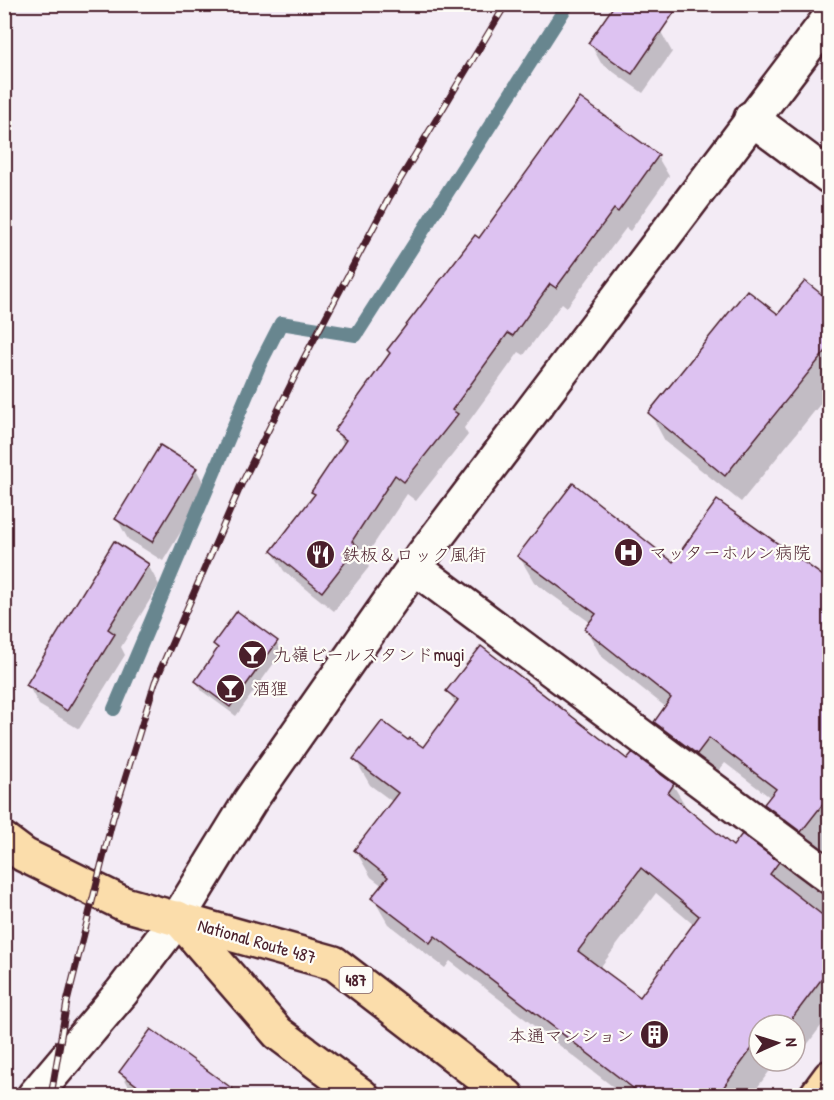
<svg xmlns="http://www.w3.org/2000/svg" width="834" height="1100" viewBox="0 0 834 1100" font-family="'Patrick Hand','Klee One',sans-serif">
<style>
.shadow{fill:#0003;fill-rule:evenodd}
.lines{fill:none;stroke-linecap:round;stroke-linejoin:round}
.stream{stroke:#67868f;stroke-width:14}
.building{fill:#ddc2f1;stroke:#4a1f2b;stroke-width:1.5;fill-rule:evenodd}
.street-casing{stroke:#4a1f2b;stroke-width:38}
.secondary-casing{stroke:#4a1f2b;stroke-width:38}
.highway-casing{stroke:#4a1f2b;stroke-width:38}
.street{stroke:#fdfcf7;stroke-width:33}
.secondary{stroke:#fdfcf7;stroke-width:33}
.highway{stroke:#fbddab;stroke-width:33}
.rail-casing{stroke:#4a1f2b;stroke-width:7}
.rail{stroke:#fdfcf7;stroke-width:4.5;stroke-dasharray:14;stroke-linecap:butt}
.labels{text-anchor:middle;dominant-baseline:central;stroke-width:4.5;stroke-linejoin:round;paint-order:stroke}
.shield{fill:#fdfcf7;stroke:#806168;stroke-width:1.5}
.shield-label{font-size:16px;font-weight:bold;fill:#4a1f2b}
.poi-label{font-size:18px;fill:#4a1f2b;stroke:#fdfcf7;text-anchor:start}
.street-label{font-size:18px;fill:#4a1f2b;stroke:#fdfcf7}
</style>
<rect width="100%" height="100%" fill="#f3ebf5"/>
<filter id="ink" filterUnits="userSpaceOnUse"><feTurbulence type="fractalNoise" baseFrequency=".0167" numOctaves="2"/><feDisplacementMap in="SourceGraphic" scale="12" xChannelSelector="R" yChannelSelector="G"/><feConvolveMatrix kernelMatrix="1 2 1 2 8 2 1 2 1" color-interpolation-filters="sRGB"/></filter>
<g filter="url(#ink)">
<!-- shadow -->
<g class="shadow">
<path d="M661 32 672 52 643 93 601 63 590 43Z"/>
<path d="M657 156 669 176 630 231 626 228 567 307 562 303 524 355 519 352 464 428 468 435 416 501 407 494 364 559 369 567 334 611 284 571 272 551 315 496 313 492 344 445 336 431 479 240Z"/>
<path d="M830 303V392L741 502 665 441 650 413 778 317Z"/>
<path d="M196 469 207 489 163 561 128 539 117 519Z"/>
<path d="M519 556 673 564 830 583V867L781 831 766 805 771 798 725 763 712 779 671 749 656 722 667 708 601 656 586 629 591 623 534 582Z"/>
<path d="M148 565 159 585 121 647 125 655 79 729 39 705 28 685Z"/>
<path d="M276 642 282 652 236 716 202 691 196 681 218 651 214 645Z"/>
<path d="M448 691 627 761 632 755 673 785 688 810 733 848 742 837 830 897V1014L795 1061V1025H759V1061H777L751 1096H625L450 961 445 968 388 924 373 898 383 886 371 877 356 851 393 802 370 785 355 759 408 742 423 749 456 705ZM656 893 694 925 640 999 599 969Z"/>
<path d="M151 1031 236 1096H134L121 1072Z"/>
</g>
<g class="lines">
<!-- stream -->
<path class="stream" d="M114 709 260 364 281 323 356 335 568 4"/>
</g>
<!-- building -->
<g class="building">
<path d="M615 4H680L632 74 588 43Z"/>
<path d="M580 98 659 155 618 212 614 209 556 288 550 284 513 336 508 333 452 410 458 414 404 482 395 475 352 541 358 546 322 592 271 551 315 494 311 492 346 440 334 431 390 353 387 350 475 235 479 238Z"/>
<path d="M805 281 830 301V346L725 476 648 413 747 290 778 314Z"/>
<path d="M160 445 197 468 152 542 115 519Z"/>
<path d="M573 483 673 562 717 500 830 581V795L801 832 764 804 776 789 709 738 697 754 654 722 671 698 584 629 596 614 517 556Z"/>
<path d="M114 541 149 564 108 629 115 634 67 711 26 685Z"/>
<path d="M237 611 278 641 230 707 195 681 218 648 213 644Z"/>
<path d="M481 646 627 759 632 753 674 784 668 793 733 846 742 834 779 862 770 874 830 921V968L787 1025H759V1039L723 1088 668 1095H642L435 936 430 943 371 898 388 877 354 850 398 793 353 759 382 721 408 740 410 738 423 747 458 700 446 691ZM641 868 699 916 640 997 578 951Z"/>
<path d="M151 1029 241 1095H150L119 1072Z"/>
</g>
<g class="lines">
<defs>
<g id="street">
<path d="M751 118 830 177"/>
<path d="M414 567 830 877"/>
<path d="M34 1096 122 992 178 918"/>
</g>
<path id="secondary" d="M178 918 250 801 414 567 830 17"/>
<g id="highway">
<path d="M4 840 24 855 124 904 334 963 507 1096"/>
<path d="M178 918 278 1033 362 1096"/>
<path d="M816 1096 830 1077"/>
</g>
</defs>
<!-- street casing -->
<use href="#street" class="street-casing"/>
<!-- secondary casing -->
<use href="#secondary" class="secondary-casing"/>
<!-- highway casing -->
<use href="#highway" class="highway-casing"/>
<!-- street -->
<use href="#street" class="street"/>
<!-- secondary -->
<use href="#secondary" class="secondary"/>
<!-- highway -->
<use href="#highway" class="highway"/>
<defs>
<path id="rail" d="M51 1096 67 1002 113 818 155 682 241 485 302 362 389 198 506 4"/>
</defs>
<!-- rail casing -->
<use href="#rail" class="rail-casing"/>
<!-- rail -->
<use href="#rail" class="rail"/>
</g>
</g>
<!-- icons -->
<defs>
<symbol id="hospital-disc" viewBox="-11 -11 22 22"><circle r="9.5" fill="#4a1f2b" stroke="#fdfcf7"/><path d="M-5-5h3v3.5h4V-5h3V5h-3V1.5h-4V5h-3Z" fill="#fff"/></symbol>
<symbol id="restaurant-disc" viewBox="-11 -11 22 22"><circle r="9.5" fill="#4a1f2b" stroke="#fdfcf7"/><path d="M-5-6h1v4h1v-4h1v4h1v-4h1v5L-1.5 .5V6h-2V.5L-5-1ZM5-6V6H3V1.5H1.5Q1.5-4 5-6Z" fill="#fff"/></symbol>
<symbol id="bar-disc" viewBox="-11 -11 22 22"><circle r="9.5" fill="#4a1f2b" stroke="#fdfcf7"/><path d="M-6-5H6L.8 .8V4.5H3.5V6h-7V4.5H-.8V.8Z" fill="#fff"/></symbol>
<symbol id="building-disc" viewBox="-11 -11 22 22"><circle r="9.5" fill="#4a1f2b" stroke="#fdfcf7"/><path d="M-4-6H4V6H1V3H-1V6H-4ZM-2.5-4.3h1.7v1.8h-1.7ZM.8-4.3h1.7v1.8H.8ZM-2.5-1h1.7V.8h-1.7ZM.8-1h1.7V.8H.8Z" fill="#fff"/></symbol>
</defs>
<g fill-rule="evenodd">
<use href="#hospital-disc" x="612" y="536" width="33" height="33"/>
<use href="#restaurant-disc" x="304" y="538" width="33" height="33"/>
<use href="#bar-disc" x="236" y="638" width="33" height="33"/>
<use href="#bar-disc" x="214" y="672" width="33" height="33"/>
<use href="#building-disc" x="638" y="1018" width="33" height="33"/>
</g>
<g class="labels">
<!-- shield labels -->
<rect class="shield" x="339.5" y="967" width="33" height="26" rx="4.5"/>
<g class="shield-label">
<text x="356" y="980">487</text>
</g>
<!-- poi labels -->
<g class="poi-label">
<text x="649" y="552">マッターホルン病院</text>
<text x="342" y="554">鉄板＆ロック風街</text>
<text x="273" y="654">九嶺ビールスタンドmugi</text>
<text x="252" y="688">酒狸</text>
<text x="634" y="1035" text-anchor="end">本通マンション</text>
</g>
<!-- street labels -->
<g class="street-label">
<text transform="translate(257 941) rotate(16)">National Route 487</text>
</g>
</g>
<!-- margin -->
<rect width="834" height="1100" fill="none" stroke="#fdfcf7" stroke-width="24"/>
<rect x="12" y="12" width="810" height="1076" fill="none" stroke="#4a1f2b" stroke-width="2" filter="url(#ink)"/>
<!-- north arrow -->
<g transform="translate(777 1043) rotate(87)"><circle r="28" fill="#fdfcf7" stroke="#b5a4a5" stroke-width="1.5"/>
<path d="M0-4.5L10 22L0 15L-10 22Z" fill="#4a1f2b"/>
<text y="-9" font-size="16" font-weight="bold" text-anchor="middle" fill="#4a1f2b">N</text>
</g>
</svg>
